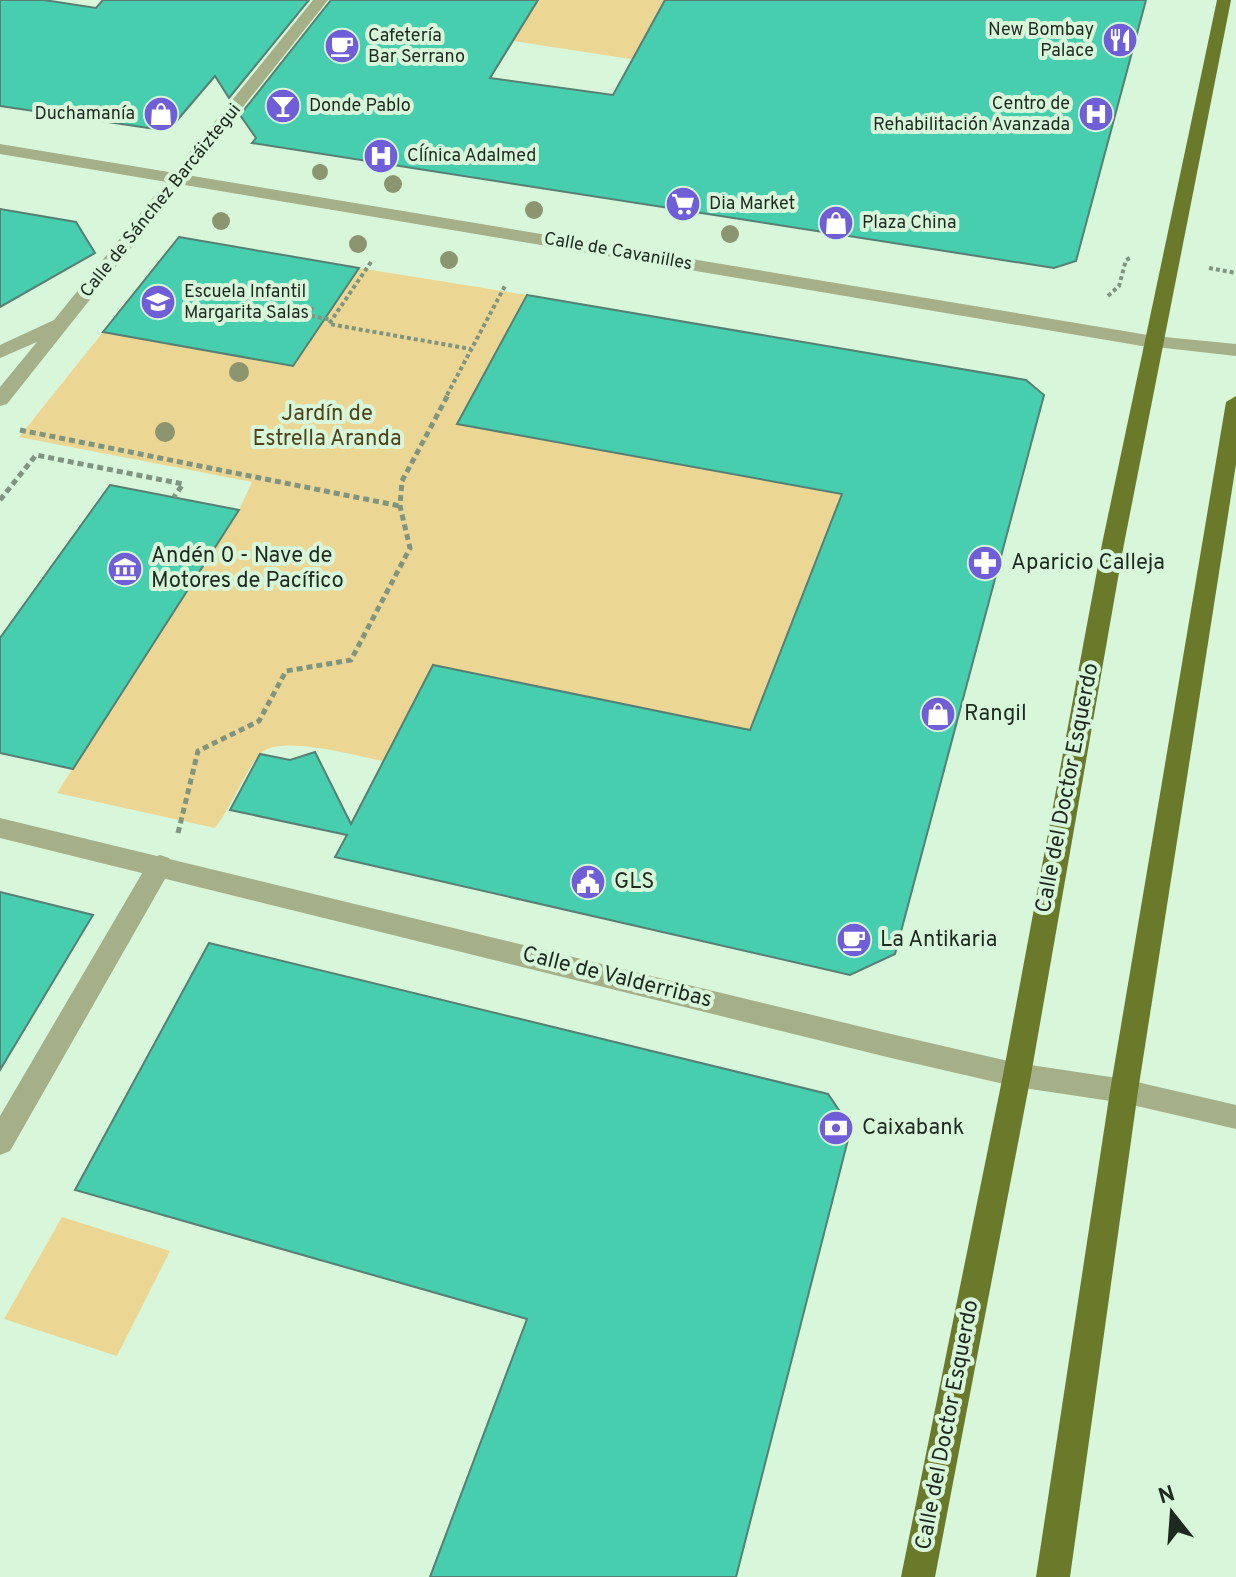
<svg xmlns="http://www.w3.org/2000/svg" width="1236" height="1577" viewBox="0 0 1236 1577" font-family="Overpass,sans-serif">
<style>
.green{fill:#ecd694}
.building{fill:#46ceaf;stroke:#568074;stroke-width:2}
.lines{fill:none;stroke-linecap:round;stroke-linejoin:round}
.path-far1{stroke:#7f9580;stroke-width:4;stroke-dasharray:4 3;stroke-linecap:butt}
.path{stroke:#7f9580;stroke-width:5;stroke-dasharray:6 4;stroke-linecap:butt}
.pedestrian{fill:#a5af88;fill-rule:evenodd}
.minor{fill:#a5af88;fill-rule:evenodd}
.tertiary{fill:#a5af88;fill-rule:evenodd}
.primary{fill:#6b7a2a;fill-rule:evenodd}
.tree{fill:#8d9470}
.labels{text-anchor:middle;dominant-baseline:central;stroke-width:8;stroke-linejoin:round;paint-order:stroke}
.far-poi-label{font-size:18px;fill:#1e2a1f;stroke:#d8f7da;text-anchor:start}
.far-street-label{font-size:18px;fill:#1e2a1f;stroke:#d8f7da}
.park-label{font-size:22px;fill:#504319;stroke:#d8f7da}
.poi-label{font-size:22px;fill:#1e2a1f;stroke:#d8f7da;text-anchor:start}
.street-label{font-size:22px;fill:#1e2a1f;stroke:#d8f7da}
</style>
<rect width="100%" height="100%" fill="#d8f7da"/>
<!-- green -->
<g class="green">
<path d="M538 0H665L643 41 637 60 513 41Z"/>
<path d="M359 268 527 295 457 424 842 494 750 730 383 761C357 756 281 734 261 753 247 767 231 808 215 828L57 793 239 510 252 482 19 437 103 332 293 366Z"/>
<path d="M62 1217 170 1251 117 1356 4 1319Z"/>
</g>
<!-- building -->
<g class="building">
<path d="M0 0H44L96 8 103 0H309L229 98 215 76 174 124 155 129 0 106Z"/>
<path d="M331 0H538L490 78 613 95 665 0H1146L1076 261 1054 268 252 143 256 138 240 115Z"/>
<path d="M0 209 76 222 95 253 0 307Z"/>
<path d="M179 237 359 268 293 366 103 332Z"/>
<path d="M527 295 1026 380 1044 395 895 954 850 975 335 857 347 835 230 810 260 754 290 760 315 752 351 824 433 665 750 730 842 494 457 424Z"/>
<path d="M110 485 239 510 73 769 0 753V638Z"/>
<path d="M0 892 93 915 0 1070Z"/>
<path d="M209 943 828 1094 851 1128 736 1577H430L527 1319 75 1190Z"/>
</g>
<g class="lines">
<!-- path-far1 -->
<g class="path-far1">
<path d="M371 262 329 324 471 349"/>
<path d="M1209 268 1236 273"/>
<path d="M1108 296 1119 286 1126 260 1132 257"/>
<path d="M313 307 307 315 332 320"/>
<path d="M447 395 506 284"/>
</g>
<!-- path -->
<g class="path">
<path d="M20 430 400 506"/>
<path d="M0 500 36 455 183 484 174 497"/>
<path d="M178 833 198 751 259 721 286 671 351 660 410 548 400 506 402 481 449 393"/>
</g>
<!-- pedestrian -->
<path class="pedestrian" d="M160 855 169 858 172 865 169 872 10 1151 0 1155V1116L151 858Z"/>
<!-- minor -->
<g class="minor">
<path d="M313 0H328L7 404 0 406V387L37 342 0 358V345L54 320Z"/>
<path d="M1154 336 1236 344V356L1147 346 1145 342Z"/>
<path d="M0 818 891 1034 1017 1063 1124 1079 1236 1105V1129L1124 1103 1017 1087 891 1058 0 838Z"/>
</g>
<!-- tertiary -->
<path class="tertiary" d="M0 144 1154 336 1163 342 1154 348 0 154Z"/>
<!-- primary -->
<g class="primary">
<path d="M1217 0H1231L1124 544 1031 1075 935 1577H901L1003 1075 1102 544Z"/>
<path d="M1236 396V464L1138 1091 1070 1577H1036L1110 1091 1226 402Z"/>
</g>
</g>
<!-- trees -->
<g class="tree">
<circle cx="320" cy="172" r="8"/>
<circle cx="393" cy="184" r="9"/>
<circle cx="534" cy="210" r="9"/>
<circle cx="221" cy="221" r="9"/>
<circle cx="730" cy="234" r="9"/>
<circle cx="358" cy="244" r="9"/>
<circle cx="449" cy="260" r="9"/>
<circle cx="239" cy="372" r="10"/>
<circle cx="165" cy="432" r="10"/>
</g>
<!-- icons -->
<defs>
<symbol id="restaurant-disc" viewBox="-11 -11 22 22"><circle r="9.5" fill="#705ed9" stroke="#d8f7da"/><path d="M-5-6h1v4h1v-4h1v4h1v-4h1v5L-1.5 .5V6h-2V.5L-5-1ZM5-6V6H3V1.5H1.5Q1.5-4 5-6Z" fill="#fff"/></symbol>
<symbol id="cafe-disc" viewBox="-11 -11 22 22"><circle r="9.5" fill="#705ed9" stroke="#d8f7da"/><path d="M-5.5-4.5H6V0H3Q3 3.5 0 3.5H-2.5Q-5.5 3.5-5.5 0ZM3-3.2v2h1.7v-2ZM-6 4.5H4V6H-6Z" fill="#fff"/></symbol>
<symbol id="bar-disc" viewBox="-11 -11 22 22"><circle r="9.5" fill="#705ed9" stroke="#d8f7da"/><path d="M-6-5H6L.8 .8V4.5H3.5V6h-7V4.5H-.8V.8Z" fill="#fff"/></symbol>
<symbol id="shop-disc" viewBox="-11 -11 22 22"><circle r="9.5" fill="#705ed9" stroke="#d8f7da"/><path d="M-5-2.5h2.3a2.7 3.5 0 0 1 5.4 0H5L5.5 6h-11ZM-1.5-2.5h3a1.5 2.3 0 0 0-3 0Z" fill="#fff"/></symbol>
<symbol id="hospital-disc" viewBox="-11 -11 22 22"><circle r="9.5" fill="#705ed9" stroke="#d8f7da"/><path d="M-5-5h3v3.5h4V-5h3V5h-3V1.5h-4V5h-3Z" fill="#fff"/></symbol>
<symbol id="supermarket-disc" viewBox="-11 -11 22 22"><circle r="9.5" fill="#705ed9" stroke="#d8f7da"/><path d="M-6-5.5h2.5l.6 2H6L4.5 2H-2.5L-4.4-4H-6ZM-1.5 3.2a1.3 1.3 0 1 0 .1 0ZM3 3.2a1.3 1.3 0 1 0 .1 0Z" fill="#fff"/></symbol>
<symbol id="school-disc" viewBox="-11 -11 22 22"><circle r="9.5" fill="#705ed9" stroke="#d8f7da"/><path d="M0-5L7-2L0 1L-7-2ZM-4 1L0 2.5L4 1V4Q0 6-4 4Z" fill="#fff"/></symbol>
<symbol id="pharmacy-disc" viewBox="-11 -11 22 22"><circle r="9.5" fill="#705ed9" stroke="#d8f7da"/><path d="M-2-6h4v4h4v4h-4v4h-4v-4h-4v-4h4Z" fill="#fff"/></symbol>
<symbol id="museum-disc" viewBox="-11 -11 22 22"><circle r="9.5" fill="#705ed9" stroke="#d8f7da"/><path d="M0-6L6-3V-2H-6V-3ZM-5-1h2V3h-2ZM-1-1h2V3h-2ZM3-1h2V3H3ZM-6 4H6V6H-6Z" fill="#fff"/></symbol>
<symbol id="civic-disc" viewBox="-11 -11 22 22"><circle r="9.5" fill="#705ed9" stroke="#d8f7da"/><path d="M-.6-6.5H3V-4.5H.6V-3L4-1V1h2V6H-6V1h2V-1L-.6-3ZM-1.2 2.5V6h2.4V2.5Z" fill="#fff"/></symbol>
<symbol id="bank-disc" viewBox="-11 -11 22 22"><circle r="9.5" fill="#705ed9" stroke="#d8f7da"/><path d="M-6-4H6V4H-6ZM0-2.3a2.3 2.3 0 1 0 0 4.6a2.3 2.3 0 1 0 0-4.6Z" fill="#fff"/></symbol>
</defs>
<g fill-rule="evenodd">
<use href="#restaurant-disc" x="1100" y="20" width="40" height="40"/>
<use href="#cafe-disc" x="322" y="26" width="40" height="40"/>
<use href="#bar-disc" x="263" y="86" width="40" height="40"/>
<use href="#shop-disc" x="141" y="94" width="40" height="40"/>
<use href="#hospital-disc" x="1076" y="94" width="40" height="40"/>
<use href="#hospital-disc" x="361" y="136" width="40" height="40"/>
<use href="#supermarket-disc" x="663" y="184" width="40" height="40"/>
<use href="#shop-disc" x="816" y="203" width="40" height="40"/>
<use href="#school-disc" x="138" y="282" width="40" height="40"/>
<use href="#pharmacy-disc" x="965" y="543" width="40" height="40"/>
<use href="#museum-disc" x="105" y="549" width="40" height="40"/>
<use href="#shop-disc" x="918" y="694" width="40" height="40"/>
<use href="#civic-disc" x="568" y="862" width="40" height="40"/>
<use href="#cafe-disc" x="834" y="920" width="40" height="40"/>
<use href="#bank-disc" x="816" y="1108" width="40" height="40"/>
</g>
<g class="labels">
<!-- far-poi labels -->
<g class="far-poi-label">
<text x="1094" y="30" text-anchor="end">New Bombay<tspan x="1094" dy="21">Palace</tspan></text>
<text x="368" y="36">Cafetería<tspan x="368" dy="21">Bar Serrano</tspan></text>
<text x="1070" y="104" text-anchor="end">Centro de<tspan x="1070" dy="21">Rehabilitación Avanzada</tspan></text>
<text x="309" y="106">Donde Pablo</text>
<text x="135" y="114" text-anchor="end">Duchamanía</text>
<text x="407" y="156">Cĺínica Adalmed</text>
<text x="709" y="204">Dia Market</text>
<text x="862" y="223">Plaza China</text>
<text x="184" y="292">Escuela Infantil<tspan x="184" dy="21">Margarita Salas</tspan></text>
</g>
<!-- far-street labels -->
<g class="far-street-label">
<text transform="translate(161 201) rotate(-51)">Calle de Sánchez Barcáiztegui</text>
<text transform="translate(618 252) rotate(10)">Calle de Cavanilles</text>
</g>
<!-- park labels -->
<g class="park-label">
<text x="327" y="414">Jardín de<tspan x="327" dy="25">Estrella Aranda</tspan></text>
</g>
<!-- poi labels -->
<g class="poi-label">
<text x="151" y="556">Andén 0 - Nave de<tspan x="151" dy="25">Motores de Pacífico</tspan></text>
<text x="1011" y="563">Aparicio Calleja</text>
<text x="964" y="714">Rangil</text>
<text x="614" y="882">GLS</text>
<text x="880" y="940">La Antikaria</text>
<text x="862" y="1128">Caixabank</text>
</g>
<!-- street labels -->
<g class="street-label">
<text transform="translate(1068 788) rotate(-79)">Calle del Doctor Esquerdo</text>
<text transform="translate(617 978) rotate(14)">Calle de Valderribas</text>
<text transform="translate(948 1425) rotate(-79)">Calle del Doctor Esquerdo</text>
</g>
</g>
<!-- north arrow -->
<g transform="translate(1172 1513) rotate(343)" stroke="#d8f7da" stroke-width="6" paint-order="stroke">
<path d="M0-6L14 30L0 20L-14 30Z" fill="#1e2a1f"/>
<text y="-12" font-size="22" font-weight="bold" text-anchor="middle" fill="#1e2a1f">N</text>
</g>
</svg>
